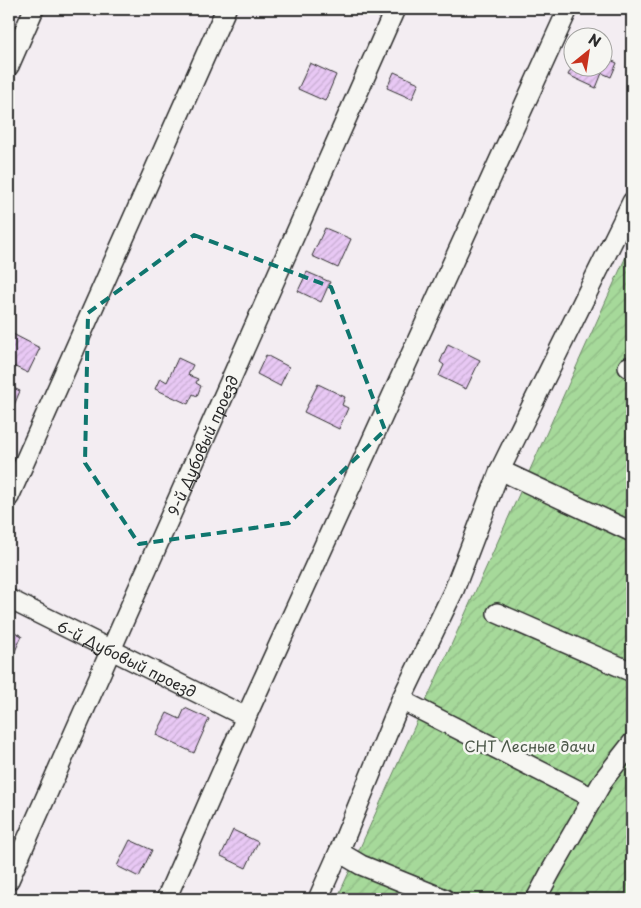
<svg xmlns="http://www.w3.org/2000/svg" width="641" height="908" viewBox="0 0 641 908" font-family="'Playpen Sans',sans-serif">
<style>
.garden{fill:url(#garden-furrows);stroke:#688262}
.building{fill:url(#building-hatch);stroke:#2b2b2b}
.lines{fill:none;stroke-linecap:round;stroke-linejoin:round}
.minor-casing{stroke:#2b2b2b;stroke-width:22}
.minor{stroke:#f6f6f2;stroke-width:19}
.marked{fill:none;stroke:#0f766e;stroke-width:4;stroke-dasharray:10 6;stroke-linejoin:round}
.labels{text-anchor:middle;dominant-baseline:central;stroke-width:5;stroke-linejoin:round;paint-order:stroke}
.street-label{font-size:15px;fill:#2b2b2b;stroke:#f6f6f2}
.park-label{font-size:15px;fill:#4a5647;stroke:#f6f6f2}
</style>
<defs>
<pattern id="garden-furrows" width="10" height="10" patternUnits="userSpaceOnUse" patternTransform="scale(1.25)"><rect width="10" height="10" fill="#a6d99a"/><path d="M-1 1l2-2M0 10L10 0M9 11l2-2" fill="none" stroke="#8fba85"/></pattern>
<pattern id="building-hatch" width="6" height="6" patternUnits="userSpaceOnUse" patternTransform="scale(1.25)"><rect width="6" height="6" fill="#e8c8f4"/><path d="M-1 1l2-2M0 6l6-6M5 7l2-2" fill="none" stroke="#c7acd1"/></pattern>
</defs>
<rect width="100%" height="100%" fill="#f3edf2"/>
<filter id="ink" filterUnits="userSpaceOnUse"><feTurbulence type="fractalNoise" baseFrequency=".02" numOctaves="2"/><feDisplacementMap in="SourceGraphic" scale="10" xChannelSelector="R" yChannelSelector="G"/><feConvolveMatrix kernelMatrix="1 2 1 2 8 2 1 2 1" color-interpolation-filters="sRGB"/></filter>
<g filter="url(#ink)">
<!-- garden -->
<path class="garden" d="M632 243V899H337Z"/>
<!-- building -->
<g class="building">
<path d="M604 57 617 63 611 77 602 73 596 88 568 75 574 63V68H604Z"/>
<path d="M310 63 336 75 325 101 298 89Z"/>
<path d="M394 72 419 83 412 99 387 88Z"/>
<path d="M325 228 351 239 338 268 312 256Z"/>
<path d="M307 272 330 282 321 302 298 291Z"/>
<path d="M9 332 40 348 28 373 9 364V350L11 346 9 344Z"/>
<path d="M448 344 480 360 466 389 439 376 444 365 440 362Z"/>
<path d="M266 355 289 367 280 386 257 374Z"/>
<path d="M178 358 193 365 188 375 198 379 196 383 201 386 197 396 193 394 188 404 155 389 160 378 167 382Z"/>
<path d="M318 384 345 397 342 405 348 408 339 429 304 412Z"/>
<path d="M9 386 20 391 12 410 9 409Z"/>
<path d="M9 629 22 636 9 664Z"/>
<path d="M185 708 209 719 194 753 156 735 167 713 180 719Z"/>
<path d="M233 830 258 842 246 868 221 856Z"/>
<path d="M130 840 152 850 139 877 117 866Z"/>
</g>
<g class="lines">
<defs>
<g id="minor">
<path d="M9 66 34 9"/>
<path d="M628 367 632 369"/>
<path d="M500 470 632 532"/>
<path d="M9 497 226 9"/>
<path id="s1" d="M9 599 246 717"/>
<path d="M497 613 632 672"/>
<path d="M401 700 593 798"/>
<path d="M339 852 361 865 445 899"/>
<path id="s2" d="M9 880 395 9"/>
<path d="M166 899 246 717 568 9"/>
<path d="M318 899 339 852 401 700 454 590 500 470 632 202"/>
<path d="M536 899 551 871 604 779 632 743"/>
</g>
</defs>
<!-- minor casing -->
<use href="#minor" class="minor-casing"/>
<!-- minor -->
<use href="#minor" class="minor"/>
</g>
</g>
<!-- marked area -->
<path class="marked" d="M194 235 331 287 385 430 289 523 139 544 85 463 88 313Z"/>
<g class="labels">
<!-- street labels -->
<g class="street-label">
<text stroke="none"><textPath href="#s2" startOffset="476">9-й Дубовый проезд</textPath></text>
<text stroke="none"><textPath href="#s1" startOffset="132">6-й Дубовый проезд</textPath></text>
</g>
<!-- park labels -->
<g class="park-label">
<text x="530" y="745">СНТ Лесные дачи</text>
</g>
</g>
<!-- margin -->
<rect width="641" height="908" fill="none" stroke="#f6f6f2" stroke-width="30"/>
<rect x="15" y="15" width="611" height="878" fill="none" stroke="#2b2b2b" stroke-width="2" filter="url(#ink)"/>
<!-- north arrow -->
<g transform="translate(588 52) rotate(30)"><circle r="24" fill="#f6f6f2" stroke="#a5a5a2"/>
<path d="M0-4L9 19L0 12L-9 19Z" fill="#c8321e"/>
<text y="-8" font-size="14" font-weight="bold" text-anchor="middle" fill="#2b2b2b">N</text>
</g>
</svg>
